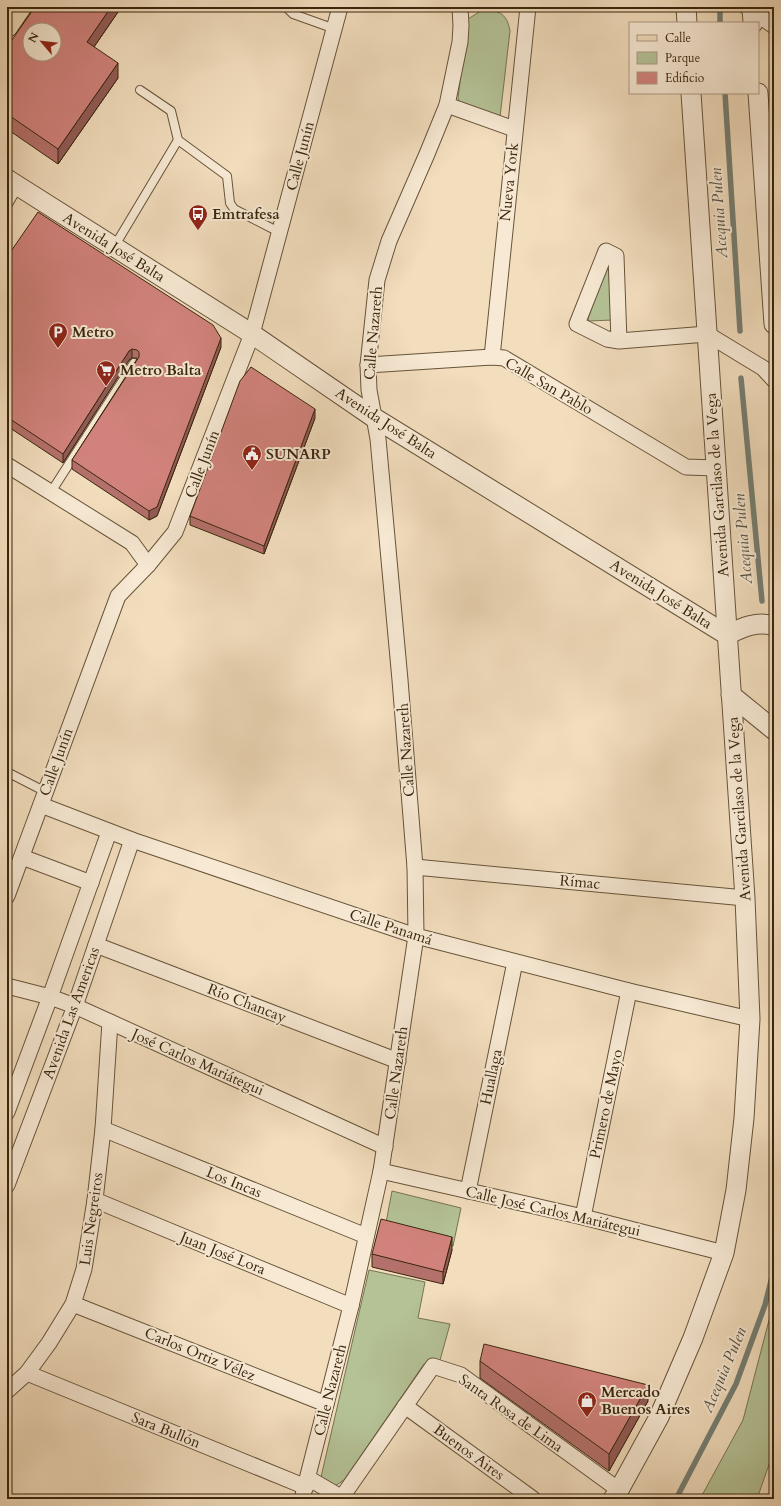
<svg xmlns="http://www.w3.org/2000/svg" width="781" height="1506" viewBox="0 0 781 1506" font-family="Cardo,serif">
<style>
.green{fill:#b4c296;stroke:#767452}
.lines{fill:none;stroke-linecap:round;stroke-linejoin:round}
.stream{stroke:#757f74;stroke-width:5.5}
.service-casing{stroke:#675439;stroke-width:10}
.minor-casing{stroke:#675439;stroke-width:17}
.tertiary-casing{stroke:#675439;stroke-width:21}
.primary-casing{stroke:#39260d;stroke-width:24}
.service{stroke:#f7e9d4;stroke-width:8}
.minor{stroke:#f7e9d4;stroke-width:15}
.tertiary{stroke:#f7e9d4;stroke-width:19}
.primary{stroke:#f2ddbd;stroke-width:22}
.wall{fill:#b4706b;stroke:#39260d}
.shaded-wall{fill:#925b57;stroke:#39260d}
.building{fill:#d1827c;stroke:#39260d;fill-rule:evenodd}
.labels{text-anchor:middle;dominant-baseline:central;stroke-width:4;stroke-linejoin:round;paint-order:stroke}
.street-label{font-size:15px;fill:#39260d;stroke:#f7e9d4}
.poi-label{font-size:15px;font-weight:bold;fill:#39260d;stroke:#f7e9d4;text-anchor:start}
.water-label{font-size:16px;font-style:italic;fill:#575241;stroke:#f7e9d4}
</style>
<rect width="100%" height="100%" fill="#f2ddbd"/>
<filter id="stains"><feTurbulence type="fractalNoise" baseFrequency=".005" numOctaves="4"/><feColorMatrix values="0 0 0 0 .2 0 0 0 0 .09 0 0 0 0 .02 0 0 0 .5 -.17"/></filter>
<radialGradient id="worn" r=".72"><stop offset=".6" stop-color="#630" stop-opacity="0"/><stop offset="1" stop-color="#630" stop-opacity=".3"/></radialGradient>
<!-- green -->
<g class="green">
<path d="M484 9C500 11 507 14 510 31L500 117 459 102 458 98 468 19Z"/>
<path d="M608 267H612L613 320 589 321 588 319 604 272Z"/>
<path d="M392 1191 461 1208 453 1246 385 1228Z"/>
<path d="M369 1270 425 1282 418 1318 450 1324 439 1364H424L344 1480 335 1486 321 1477Z"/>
<path d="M774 1301V1450L757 1499H700L743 1420Z"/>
</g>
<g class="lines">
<!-- stream -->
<g class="stream">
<path d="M720 12V23"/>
<path d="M725 93 740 331"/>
<path d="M741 378 762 601"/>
<path d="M676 1499 736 1384 765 1305 774 1269"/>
</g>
<defs>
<g id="service">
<path d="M288 7V9L293 14 335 29"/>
<path d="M140 90 171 111 178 140 227 176 230 203 234 209 279 232"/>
<path d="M7 206 18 187"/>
<path d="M114 247 178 140"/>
<path d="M51 492 134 363"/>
<path d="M7 772 46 792"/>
</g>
<g id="minor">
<path d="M747 7 774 26"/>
<path d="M447 105 514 129"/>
<path d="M619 341 616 256 606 251 577 324 607 339 619 341 707 334 763 368 774 380"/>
<path d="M492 357 528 7"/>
<path d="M368 365 492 357 504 358 686 467 717 468"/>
<path d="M7 465 132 543 148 565"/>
<path d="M41 805 132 840 416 936 629 991 750 1019"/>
<path d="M22 857 91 883"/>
<path d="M415 867 745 898"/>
<path d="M7 896 118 596 148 565 175 532 252 334 340 7"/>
<path d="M96 945 398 1061"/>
<path d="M7 986 50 997 75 1006 385 1147"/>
<path d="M7 1112 50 997 109 832"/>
<path d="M103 1129 366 1236"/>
<path d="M381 1171 583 1217 724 1253"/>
<path d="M7 1185 75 1006 132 840"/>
<path d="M468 1191 515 962"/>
<path d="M95 1200 351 1306"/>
<path d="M583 1217 629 991"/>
<path d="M73 1304 326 1404"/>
<path d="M27 1373 306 1487"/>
<path d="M7 1391 27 1373 49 1343 73 1304 84 1269 95 1200 103 1129 110 1022"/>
<path d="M405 1406 533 1499"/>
<path d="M308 1478 344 1499"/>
<path d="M342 1497 433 1366 461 1375 619 1490"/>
<path d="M302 1499 351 1306 381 1171 416 936 415 867 400 680 378 439 369 390 368 365 377 280 389 241 427 154 447 105 460 42 461 26 460 7"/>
</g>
<g id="tertiary">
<path d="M686 7 687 23"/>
<path d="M752 7 753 23"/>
<path d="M758 93 774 324"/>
<path d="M7 179 252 334 373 417 727 635"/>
<path d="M727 635C741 628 758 620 774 626"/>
<path d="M731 695 774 730"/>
<path d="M613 1499 619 1490 659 1417 693 1338 724 1253 736 1190 744 1118 750 1019 745 898 691 93"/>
</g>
<path id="primary" d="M7 26 20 7"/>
</defs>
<!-- service casing -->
<use href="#service" class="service-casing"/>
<!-- minor casing -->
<use href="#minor" class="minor-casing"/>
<!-- tertiary casing -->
<use href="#tertiary" class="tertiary-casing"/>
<!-- primary casing -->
<use href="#primary" class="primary-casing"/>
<!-- service -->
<use href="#service" class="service"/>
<!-- minor -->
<use href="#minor" class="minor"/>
<!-- tertiary -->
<use href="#tertiary" class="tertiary"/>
<!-- primary -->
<use href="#primary" class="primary"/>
</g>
<!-- wall -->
<g class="wall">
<path d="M118 7V12L94 47 118 78 58 164 7 129V47Z"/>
<path d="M7 257 221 347 157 516 149 520 72 469V460L137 359V358H132L129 360 63 463 7 426Z"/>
<path d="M315 418 264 554 190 525V516Z"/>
<path d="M452 1250 443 1284 372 1267V1254Z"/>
<path d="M480 1361 648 1401 609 1471 480 1378Z"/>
</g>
<!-- shaded-wall -->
<g class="shaded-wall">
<path d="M111 7H118V12L87 57V42Z"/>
<path d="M118 63V78L58 164V149Z"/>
<path d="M221 338V347L157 516 149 520V511Z"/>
<path d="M132 349V358L129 360 63 463V454L129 351Z"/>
<path d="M315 409V418L264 554V546Z"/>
<path d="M452 1237V1250L443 1284V1272Z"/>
<path d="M648 1385V1401L609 1471V1454Z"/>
</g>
<!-- building -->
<g class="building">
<path d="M35 7H111L87 42 118 63 58 149 7 114V47ZM30 30H54V54H30Z"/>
<path d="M38 212 213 325 221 338 157 507 149 511 72 460 139 357V352L137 350 132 349 129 351 63 454 7 417V257Z"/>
<path d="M251 367 315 409 264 546 190 516 240 381Z"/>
<path d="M381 1219 452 1237 443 1272 372 1254Z"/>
<path d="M484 1344 648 1385 609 1454 480 1361Z"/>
</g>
<!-- icons -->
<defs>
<symbol id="bus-pin" viewBox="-11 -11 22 30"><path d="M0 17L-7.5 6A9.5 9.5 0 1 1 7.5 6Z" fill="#8f2418" stroke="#f7e9d4"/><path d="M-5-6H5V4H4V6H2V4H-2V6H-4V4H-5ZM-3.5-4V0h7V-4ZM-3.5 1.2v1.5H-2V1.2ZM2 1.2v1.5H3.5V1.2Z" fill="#fff"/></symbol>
<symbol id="parking-pin" viewBox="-11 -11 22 30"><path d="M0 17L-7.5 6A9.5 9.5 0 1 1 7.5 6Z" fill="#8f2418" stroke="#f7e9d4"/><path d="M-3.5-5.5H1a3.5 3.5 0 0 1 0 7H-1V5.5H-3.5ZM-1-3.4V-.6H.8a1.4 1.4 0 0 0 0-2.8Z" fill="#fff"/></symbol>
<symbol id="supermarket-pin" viewBox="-11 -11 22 30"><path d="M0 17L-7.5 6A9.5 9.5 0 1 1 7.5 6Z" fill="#8f2418" stroke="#f7e9d4"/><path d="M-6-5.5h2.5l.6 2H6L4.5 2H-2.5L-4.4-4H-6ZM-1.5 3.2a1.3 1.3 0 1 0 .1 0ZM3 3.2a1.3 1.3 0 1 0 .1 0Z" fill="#fff"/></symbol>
<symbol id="civic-pin" viewBox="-11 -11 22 30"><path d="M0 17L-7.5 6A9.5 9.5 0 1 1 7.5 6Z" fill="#8f2418" stroke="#f7e9d4"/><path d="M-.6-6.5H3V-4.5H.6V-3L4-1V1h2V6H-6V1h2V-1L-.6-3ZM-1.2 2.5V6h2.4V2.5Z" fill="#fff"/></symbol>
<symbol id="shop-pin" viewBox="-11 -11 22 30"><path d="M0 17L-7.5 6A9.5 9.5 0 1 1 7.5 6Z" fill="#8f2418" stroke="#f7e9d4"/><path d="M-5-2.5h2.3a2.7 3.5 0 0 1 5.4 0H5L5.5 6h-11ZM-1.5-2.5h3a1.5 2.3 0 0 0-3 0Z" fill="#fff"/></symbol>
</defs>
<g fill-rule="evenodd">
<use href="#bus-pin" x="187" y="203" width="22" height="30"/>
<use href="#parking-pin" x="47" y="321" width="22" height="30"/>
<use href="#supermarket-pin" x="95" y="359" width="22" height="30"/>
<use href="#civic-pin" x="241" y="443" width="22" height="30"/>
<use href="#shop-pin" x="576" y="1390" width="22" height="30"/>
</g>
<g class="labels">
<!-- street labels -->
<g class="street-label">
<text transform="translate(300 156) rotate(-75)">Calle Junín</text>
<text transform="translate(509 182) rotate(-84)">Nueva York</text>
<text transform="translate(114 247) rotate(32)">Avenida José Balta</text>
<text transform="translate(373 333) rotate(-85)">Calle Nazareth</text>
<text transform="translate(549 386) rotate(30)">Calle San Pablo</text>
<text transform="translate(386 423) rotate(33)">Avenida José Balta</text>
<text transform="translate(202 464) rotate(-69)">Calle Junín</text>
<text transform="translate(717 485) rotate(-94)">Avenida Garcilaso de la Vega</text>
<text transform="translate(661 594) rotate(32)">Avenida José Balta</text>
<text transform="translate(406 750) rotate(-94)">Calle Nazareth</text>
<text transform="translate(56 762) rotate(-70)">Calle Junín</text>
<text transform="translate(739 809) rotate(-94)">Avenida Garcilaso de la Vega</text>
<text transform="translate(580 882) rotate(5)">Rímac</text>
<text transform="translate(391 927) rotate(18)">Calle Panamá</text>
<text transform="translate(247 1003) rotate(21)">Río Chancay</text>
<text transform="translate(71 1013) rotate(-70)">Avenida Las Americas</text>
<text transform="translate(198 1062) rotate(24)">José Carlos Mariátegui</text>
<text transform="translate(396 1073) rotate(-82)">Calle Nazareth</text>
<text transform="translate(491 1077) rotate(-78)">Huallaga</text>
<text transform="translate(606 1104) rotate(-78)">Primero de Mayo</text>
<text transform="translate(234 1182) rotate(22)">Los Incas</text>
<text transform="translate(553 1211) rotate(13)">Calle José Carlos Mariátegui</text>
<text transform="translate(91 1219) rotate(-82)">Luis Negreiros</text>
<text transform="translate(223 1253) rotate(22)">Juan José Lora</text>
<text transform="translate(200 1354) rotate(22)">Carlos Ortiz Vélez</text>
<text transform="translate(330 1390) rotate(-76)">Calle Nazareth</text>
<text transform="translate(511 1413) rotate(35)">Santa Rosa de Lima</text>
<text transform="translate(166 1430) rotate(22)">Sara Bullón</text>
<text transform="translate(469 1452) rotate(36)">Buenos Aires</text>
</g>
<!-- poi labels -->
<g class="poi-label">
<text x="212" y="214">Emtrafesa</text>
<text x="72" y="332">Metro</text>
<text x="120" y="370">Metro Balta</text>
<text x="266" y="454">SUNARP</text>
<text x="601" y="1392">Mercado<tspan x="601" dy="17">Buenos Aires</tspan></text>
</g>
<!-- water labels -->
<g class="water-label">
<text transform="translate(719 213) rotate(-94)">Acequia Pulen</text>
<text transform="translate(743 539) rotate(-95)">Acequia Pulen</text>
<text transform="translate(724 1370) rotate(-67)">Acequia Pulen</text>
</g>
</g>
<!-- margin -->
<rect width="781" height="1506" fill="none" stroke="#f2ddbd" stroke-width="24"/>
<rect x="8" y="8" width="765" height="1490" fill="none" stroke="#39260d" stroke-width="2"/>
<rect x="12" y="12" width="757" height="1482" fill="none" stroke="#39260d"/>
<!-- legend -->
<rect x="629" y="22" width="130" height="72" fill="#f7e9d4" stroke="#ab9b84"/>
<rect x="637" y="35" width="20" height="6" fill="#f2ddbd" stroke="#ab9b84"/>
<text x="665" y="42" font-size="12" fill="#39260d">Calle</text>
<rect x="637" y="52" width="20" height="12" fill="#b4c296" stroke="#ab9b84"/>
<text x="665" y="62" font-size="12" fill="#39260d">Parque</text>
<rect x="637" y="72" width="20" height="12" fill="#d1827c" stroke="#ab9b84"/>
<text x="665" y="82" font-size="12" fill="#39260d">Edificio</text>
<!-- north arrow -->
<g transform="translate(42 42) rotate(298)"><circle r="19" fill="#f7e9d4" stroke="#ab9b84"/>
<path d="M0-3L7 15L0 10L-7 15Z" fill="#8f2418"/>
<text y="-6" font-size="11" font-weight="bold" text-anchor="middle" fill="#39260d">N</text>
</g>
<rect width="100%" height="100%" filter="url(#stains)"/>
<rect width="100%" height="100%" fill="url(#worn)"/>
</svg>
